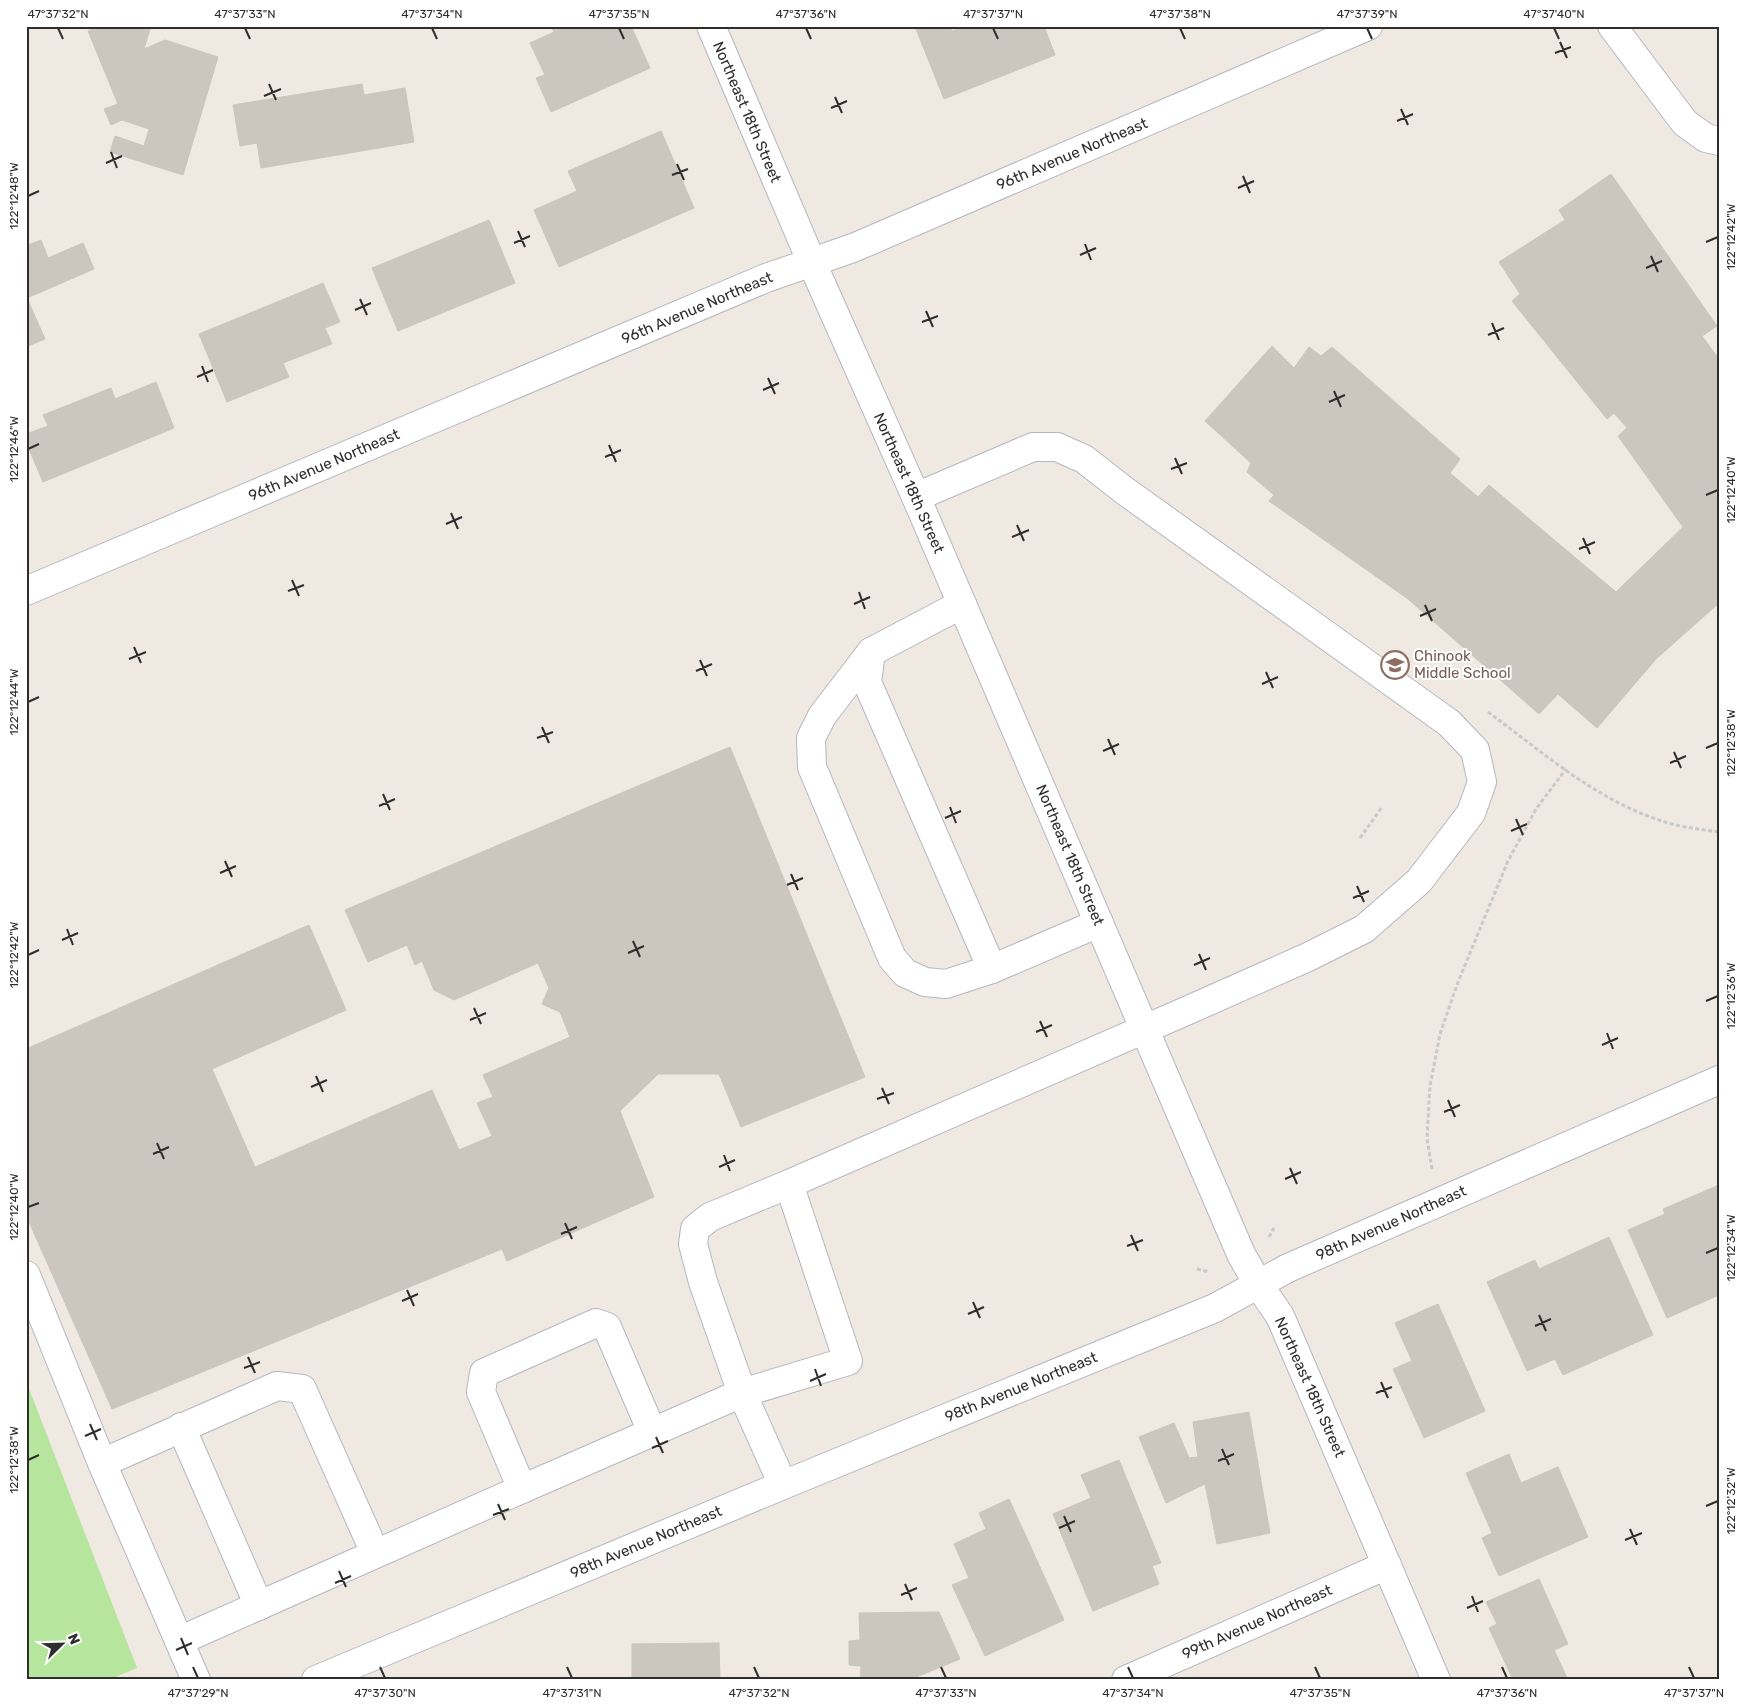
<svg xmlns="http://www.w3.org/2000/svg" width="1745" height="1706" viewBox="0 0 1745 1706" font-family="Rubik,sans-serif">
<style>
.green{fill:#b6e59e}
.building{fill:#cbc7bf;stroke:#cbc5ba}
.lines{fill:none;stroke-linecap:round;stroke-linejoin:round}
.minor-casing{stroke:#b4b7c1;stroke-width:30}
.path{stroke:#c9c9c9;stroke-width:3;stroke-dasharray:4 2.5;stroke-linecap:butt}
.minor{stroke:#fff;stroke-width:28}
.ticks{fill:none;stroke:#2e2e2e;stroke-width:2}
.labels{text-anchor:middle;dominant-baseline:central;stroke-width:4;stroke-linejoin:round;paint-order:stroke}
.street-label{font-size:15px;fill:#2e2e2e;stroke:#fff}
.education-label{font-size:15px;fill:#785e54;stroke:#fff;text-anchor:start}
.neatline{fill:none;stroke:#2e2e2e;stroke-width:2}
.ticks-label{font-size:12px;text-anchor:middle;fill:#2e2e2e}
</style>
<rect width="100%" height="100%" fill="#efe9e1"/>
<!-- green -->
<path class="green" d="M26 1381 137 1668 108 1680H26Z"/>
<!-- building -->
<g class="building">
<path d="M100 26H151L144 49 165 40 218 57 183 175 110 152 115 136 144 146 149 129 122 120 111 125 104 109 118 104 88 31Z"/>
<path d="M551 26H631L650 68 551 112 536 78 545 75 530 43 554 32Z"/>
<path d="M923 26H950L952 31 966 26H1044L1055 55 944 99 916 29Z"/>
<path d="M362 84 364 95 405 88 414 142 261 168 257 143 240 146 233 105Z"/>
<path d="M661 131 694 208 559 267 534 210 577 191 568 171Z"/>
<path d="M1611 174 1717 326 1702 336 1719 359V603L1656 659 1597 728 1558 694 1539 714 1408 599 1269 501 1274 495 1247 472 1251 463 1205 421 1272 346 1294 368 1309 347 1321 356 1332 347 1460 459 1450 473 1478 497 1489 485 1616 592 1683 527 1618 436 1627 428 1614 413 1607 419 1512 301 1520 294 1499 262 1565 220 1559 210Z"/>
<path d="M489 220 515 283 398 331 372 268Z"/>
<path d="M41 240 48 258 83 243 94 269 27 298 45 339 26 347V246Z"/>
<path d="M323 283 340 322 325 328 332 344 283 363 289 377 227 402 199 334Z"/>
<path d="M156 382 174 428 43 482 26 442V434L48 426 43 415 111 388 115 399Z"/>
<path d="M730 747 865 1077 741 1127 719 1074H658L620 1111 654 1197 507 1261 502 1249 112 1409 26 1215V1049L309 925 346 1010 212 1069 255 1167 432 1090 459 1150 492 1136 477 1103 493 1097 483 1075 570 1037 560 1012 542 1004 549 988 538 963 454 1000 434 990 422 961 415 965 407 945 368 962 345 910Z"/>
<path d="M1719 1185V1295L1667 1318 1628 1230 1665 1214 1663 1209Z"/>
<path d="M1609 1237 1653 1335 1563 1375 1555 1359 1527 1371 1487 1282 1535 1260 1539 1269Z"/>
<path d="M1438 1304 1485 1411 1424 1438 1393 1369 1412 1361 1395 1323Z"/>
<path d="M1249 1412 1270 1533 1217 1544 1205 1484 1166 1503 1139 1437 1174 1423 1189 1458 1198 1457 1193 1422Z"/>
<path d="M1509 1454 1521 1483 1558 1467 1588 1537 1499 1576 1482 1538 1492 1533 1466 1473Z"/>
<path d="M1119 1460 1161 1563 1152 1566 1159 1584 1093 1611 1053 1514 1091 1498 1081 1475Z"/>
<path d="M1009 1499 1064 1620 985 1656 952 1585 969 1578 954 1544 986 1529 979 1513Z"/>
<path d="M1539 1579 1568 1644 1554 1650 1568 1680H1513L1489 1628 1497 1624 1486 1602Z"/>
<path d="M939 1612 960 1659 914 1678V1680H860L861 1666 849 1665V1641L860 1640 859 1613Z"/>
<path d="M719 1643 720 1680H632V1644Z"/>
</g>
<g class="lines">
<defs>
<g id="minor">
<path d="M711 26 812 263 916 497 1241 1254 1258 1284 1280 1316 1436 1680"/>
<path d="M1612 26 1685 123 1706 138 1719 141"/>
<path d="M26 591 766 278 853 248 1368 26"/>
<path d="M962 604 871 652 867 682 992 969 1099 923"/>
<path d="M871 652 822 716 811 738 812 767 892 958 905 973 925 982 946 984 992 969"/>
<path d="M26 1275 102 1463 196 1680"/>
<path d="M181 1427 259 1606"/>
<path d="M102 1463 277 1386 302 1389 375 1553"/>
<path d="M783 1485 742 1393 848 1361 789 1184 1177 1015 1308 957 1364 929 1419 881 1471 813 1482 782 1475 750 1449 723 1125 491 1084 459 1057 447H1033L916 497"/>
<path d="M522 1489 481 1392 484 1373 596 1323 607 1327 652 1432"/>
<path d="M179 1641 522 1489 742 1393 703 1282 693 1244 695 1229 710 1217 789 1184"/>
<path d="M316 1680 783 1485 1215 1308 1288 1268 1719 1080"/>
<path d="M1126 1680 1387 1565"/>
</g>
</defs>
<!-- minor casing -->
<use href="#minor" class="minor-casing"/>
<!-- path -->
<g class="path">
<path d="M1488 712C1541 751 1595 799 1659 820 1678 827 1699 829 1719 832"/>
<path d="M1360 838 1382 807"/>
<path d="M1432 1169 1427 1139 1430 1086 1440 1034 1458 982 1508 861 1536 809 1566 769"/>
<path d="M1269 1237 1274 1228"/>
<path d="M1197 1269 1209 1272"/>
</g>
<!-- minor -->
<use href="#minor" class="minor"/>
</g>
<!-- ticks -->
<path class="ticks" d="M58 28 63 39M245 28 250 39M432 28 437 39M619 28 624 39M806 28 811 39M993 28 998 39M1180 28 1185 39M1367 28 1372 39M1554 28 1559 39M1560 42 1567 58M1555 53 1571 47M269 84 276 100M264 96 281 89M835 97 842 113M831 108 847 101M1401 109 1408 125M1397 121 1413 114M111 152 117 168M106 163 122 156M677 164 684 180M672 175 688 169M1243 176 1250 193M1238 188 1254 181M28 196 39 191M518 231 525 247M1706 242 1718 237M514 243 530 236M1085 244 1091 260M1080 255 1096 248M1651 256 1658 272M1646 268 1662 261M360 299 367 315M355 310 371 303M926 311 933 327M922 322 938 316M1492 323 1499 340M1488 335 1504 328M202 366 208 382M197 377 213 370M768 378 775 394M763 390 779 383M1334 391 1341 407M1329 402 1345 395M609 445 616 462M28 449 39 444M605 457 621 450M1175 458 1182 474M1171 469 1187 463M1706 495 1718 490M451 513 458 529M446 524 462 517M1017 525 1024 541M1012 537 1029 530M1583 538 1590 554M1579 549 1595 542M292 580 299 596M288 591 304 585M859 592 865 609M854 604 870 597M1425 605 1432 621M1420 616 1436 609M134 647 141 663M129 659 146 652M700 660 707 676M696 671 712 664M1266 672 1273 688M1262 684 1278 677M28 702 39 697M542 727 549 743M537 738 553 732M1108 739 1115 755M1706 748 1718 743M1103 751 1119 744M1674 752 1681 768M1670 763 1686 756M383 794 390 810M379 806 395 799M950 807 956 823M945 818 961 811M1516 819 1523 835M1511 831 1527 824M225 861 232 877M220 873 236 866M791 874 798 890M787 885 803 878M1357 886 1364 902M1353 898 1369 891M67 929 73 945M62 940 78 933M633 941 640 957M628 953 644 946M1199 954 1206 970M28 955 39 950M1194 965 1210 958M1706 1001 1718 996M474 1008 481 1024M470 1020 486 1013M1040 1021 1047 1037M1036 1032 1052 1025M1607 1033 1613 1049M1602 1045 1618 1038M316 1076 323 1092M311 1087 327 1080M882 1088 889 1104M877 1099 894 1093M1448 1100 1455 1117M1444 1112 1460 1105M157 1143 164 1159M153 1154 169 1147M724 1155 730 1171M719 1167 735 1160M1290 1168 1297 1184M1285 1179 1301 1172M28 1207 39 1203M565 1223 572 1239M561 1234 577 1227M1131 1235 1138 1251M1127 1246 1143 1240M1706 1253 1718 1248M407 1290 414 1306M402 1301 418 1294M973 1302 980 1318M968 1314 984 1307M1539 1315 1546 1331M1535 1326 1551 1319M248 1357 255 1373M244 1368 260 1362M815 1369 821 1386M810 1381 826 1374M1381 1382 1388 1398M1376 1393 1392 1387M90 1424 97 1440M85 1436 101 1429M656 1437 663 1453M652 1448 668 1441M1222 1449 1229 1465M28 1460 39 1455M1218 1461 1234 1454M498 1504 505 1520M1706 1506 1718 1501M493 1515 509 1509M1064 1516 1071 1532M1059 1528 1075 1521M1630 1529 1637 1545M1625 1540 1642 1533M339 1571 346 1587M335 1583 351 1576M905 1584 912 1600M901 1595 917 1588M1472 1596 1478 1612M1467 1608 1483 1601M181 1638 188 1655M176 1650 192 1643M193 1667 198 1678M380 1667 385 1678M567 1667 572 1678M754 1667 759 1678M941 1667 946 1678M1128 1667 1133 1678M1315 1667 1320 1678M1502 1667 1507 1678M1689 1667 1694 1678"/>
<!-- icons -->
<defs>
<symbol id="school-ring" viewBox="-11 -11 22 22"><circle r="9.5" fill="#fff" stroke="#8d6e63" stroke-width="1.5"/><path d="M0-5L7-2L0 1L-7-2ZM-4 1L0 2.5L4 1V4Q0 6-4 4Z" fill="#8d6e63"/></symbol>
</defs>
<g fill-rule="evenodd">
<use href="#school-ring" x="1379" y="649" width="32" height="32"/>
</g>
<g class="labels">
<!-- street labels -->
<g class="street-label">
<text transform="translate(747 112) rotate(67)">Northeast 18th Street</text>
<text transform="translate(1072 154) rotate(-23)">96th Avenue Northeast</text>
<text transform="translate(697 308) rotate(-23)">96th Avenue Northeast</text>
<text transform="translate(324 465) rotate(-23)">96th Avenue Northeast</text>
<text transform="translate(909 483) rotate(66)">Northeast 18th Street</text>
<text transform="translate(1070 855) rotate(67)">Northeast 18th Street</text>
<text transform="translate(1391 1223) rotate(-24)">98th Avenue Northeast</text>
<text transform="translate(1021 1387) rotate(-22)">98th Avenue Northeast</text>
<text transform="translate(1310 1387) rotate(66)">Northeast 18th Street</text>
<text transform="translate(646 1542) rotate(-23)">98th Avenue Northeast</text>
<text transform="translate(1257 1622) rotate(-24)">99th Avenue Northeast</text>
</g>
<!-- education labels -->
<g class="education-label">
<text x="1414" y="656">Chinook<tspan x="1414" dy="17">Middle School</tspan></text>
</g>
</g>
<!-- border -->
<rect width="1745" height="1706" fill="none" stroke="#ffffff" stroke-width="55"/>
<!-- north arrow -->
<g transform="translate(62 1644) rotate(67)" stroke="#ffffff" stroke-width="4" paint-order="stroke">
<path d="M0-4L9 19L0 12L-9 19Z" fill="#2e2e2e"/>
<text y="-8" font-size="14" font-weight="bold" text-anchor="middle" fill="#2e2e2e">N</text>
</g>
<rect x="28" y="28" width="1690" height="1650" class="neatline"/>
<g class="ticks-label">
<text x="58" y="18">47°37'32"N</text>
<text x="245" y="18">47°37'33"N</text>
<text x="432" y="18">47°37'34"N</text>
<text x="619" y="18">47°37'35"N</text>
<text x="806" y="18">47°37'36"N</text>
<text x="993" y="18">47°37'37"N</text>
<text x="1180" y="18">47°37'38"N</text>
<text x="1367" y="18">47°37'39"N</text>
<text x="1554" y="18">47°37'40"N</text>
<text transform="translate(14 196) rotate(-90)" y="4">122°12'48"W</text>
<text transform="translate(1731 237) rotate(-90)" y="4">122°12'42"W</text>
<text transform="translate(14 449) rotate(-90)" y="4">122°12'46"W</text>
<text transform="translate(1731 490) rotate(-90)" y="4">122°12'40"W</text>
<text transform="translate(14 702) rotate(-90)" y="4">122°12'44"W</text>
<text transform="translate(1731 743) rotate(-90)" y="4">122°12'38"W</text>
<text transform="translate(14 955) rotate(-90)" y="4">122°12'42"W</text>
<text transform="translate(1731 996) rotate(-90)" y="4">122°12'36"W</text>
<text transform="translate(14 1207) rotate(-90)" y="4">122°12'40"W</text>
<text transform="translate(1731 1248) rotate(-90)" y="4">122°12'34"W</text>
<text transform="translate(14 1460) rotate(-90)" y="4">122°12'38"W</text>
<text transform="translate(1731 1501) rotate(-90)" y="4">122°12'32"W</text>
<text x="198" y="1697">47°37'29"N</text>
<text x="385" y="1697">47°37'30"N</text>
<text x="572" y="1697">47°37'31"N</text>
<text x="759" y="1697">47°37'32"N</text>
<text x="946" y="1697">47°37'33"N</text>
<text x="1133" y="1697">47°37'34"N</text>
<text x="1320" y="1697">47°37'35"N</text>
<text x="1507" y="1697">47°37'36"N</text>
<text x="1694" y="1697">47°37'37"N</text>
</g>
</svg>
